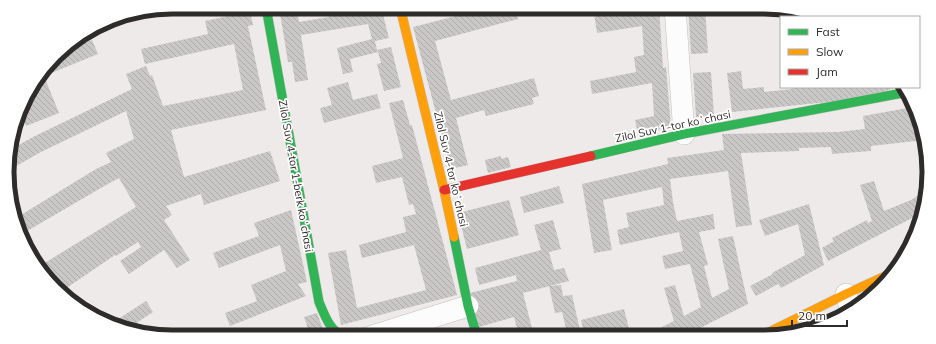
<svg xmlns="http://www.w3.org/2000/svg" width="936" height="344" viewBox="0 0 936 344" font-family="Mulish,sans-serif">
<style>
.building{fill:url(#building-back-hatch)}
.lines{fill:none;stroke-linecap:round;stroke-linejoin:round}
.street-casing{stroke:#c1bfbe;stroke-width:22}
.fast-casing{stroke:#c1bfbe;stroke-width:10}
.slow-casing{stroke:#c1bfbe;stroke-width:10}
.jam-casing{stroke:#c1bfbe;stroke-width:10}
.street{stroke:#fcfcfc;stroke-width:21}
.fast{stroke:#30b455;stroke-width:9}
.slow{stroke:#ff9f0a;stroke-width:9}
.jam{stroke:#e5322d;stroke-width:9}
.labels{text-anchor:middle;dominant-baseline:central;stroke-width:3.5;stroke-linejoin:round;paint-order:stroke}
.street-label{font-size:11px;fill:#2e2c2b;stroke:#fff}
.rim{fill:none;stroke:#2e2c2b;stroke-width:5}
</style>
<defs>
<pattern id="building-back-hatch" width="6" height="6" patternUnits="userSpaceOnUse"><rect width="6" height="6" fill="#cac7c7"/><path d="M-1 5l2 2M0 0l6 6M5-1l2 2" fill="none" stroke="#aeabab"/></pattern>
</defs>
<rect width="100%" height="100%" fill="#eeeae9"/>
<!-- building -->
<g class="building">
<path d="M231 7H249L253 25 248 26 266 110 171 130 184 177 270 151 280 181 204 205 201 194 166 206 172 215 164 220 190 260 177 268 164 250 129 274 120 261 141 247 138 242 116 256 115 255 65 289 76 305 72 303 35 263 24 237 43 264 136 207 119 178 106 185 22 234 16 218 96 169 111 162 106 153 134 139 126 111 41 152 9 170 8 151 33 137 132 89 126 74 146 66 150 76 152 75 163 106 243 90 234 44 145 64 141 49 208 34 205 21 233 15Z"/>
<path d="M279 7H306V8L297 9 299 22 329 17 327 7H381L389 38 375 41 377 50 391 47 401 87 384 91 377 64 381 63 378 52 350 59 353 72 343 74 337 48 372 39 368 24 301 35 308 80 295 82 292 62H288Z"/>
<path d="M491 7H515L518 19 435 41 451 100 534 78 539 96 532 98 534 104 486 116 484 110 456 118 468 165 451 169 413 27Z"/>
<path d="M593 7H659L663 68 666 67 671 127 638 134 635 120 654 116 652 83 592 94 590 81 636 72 634 57 644 55 642 26 597 33Z"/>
<path d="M688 7H705L708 53 691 54Z"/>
<path d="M92 40 98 54 44 76 59 113 26 126 21 114 29 90 31 88V87L59 54Z"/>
<path d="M741 71 743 89 764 87V92L792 89V87H897L866 98 732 112 727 73Z"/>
<path d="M711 72 714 116 696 117 693 73Z"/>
<path d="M348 82 353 100 377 94 381 108 324 123 320 108 332 105 327 88Z"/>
<path d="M403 100 410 125H412L457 295 341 325 328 253 346 250 357 308 426 290 414 245 362 258 359 245 406 232 403 217 416 214 413 204 409 205 402 177 376 183 372 166 403 158 389 103Z"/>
<path d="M913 107 924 140 871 146V151L832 154 831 147 799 148V151L741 153 752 225 736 227 728 171 670 179 673 202 677 221 713 214 715 229 699 232 708 265 704 266 712 298 729 289 718 239 733 236 748 304 684 336H644L674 321 664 288 675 285 684 316 701 307 690 264 665 269 662 256 683 251 679 232 620 245 617 230 629 227 626 213 664 205 662 187 603 200 612 250 594 253 582 184 668 164 667 158 724 150 722 134 838 132 865 129 863 116Z"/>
<path d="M501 156V159L508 157 511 167 488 173 485 160Z"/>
<path d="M874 181 884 211 911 200 925 191 923 214 921 215 920 214 828 261 822 248 834 241 832 238 867 220 868 223 872 221 860 185Z"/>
<path d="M559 186 564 203 524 213 520 197Z"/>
<path d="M509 200 519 235 467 249 458 213Z"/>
<path d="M809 204 824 265 781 288 778 284 756 296 750 286 773 274 772 273 805 255 798 224 765 236 759 220Z"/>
<path d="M291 210 307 282 298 284 306 296 230 326 225 313 257 301 251 285 286 271 280 245 219 268 213 253 259 236 254 223Z"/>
<path d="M553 220 561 249 549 252 554 270 564 268 569 281 523 293 534 336H519L514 317 479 327 470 293 517 281 516 275 479 285 475 268 541 250 534 225Z"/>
<path d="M561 285 563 296 572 295 580 330 567 333 562 312 555 313 549 286Z"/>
<path d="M146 301 153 312 126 330 112 323Z"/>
<path d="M624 309 631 336H616L614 328 594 332 595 335 585 336 581 320Z"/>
<path d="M317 313 326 337H311L304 317Z"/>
<path d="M833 318 834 321 795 333V331Z"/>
<path d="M420 331 421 336H402Z"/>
</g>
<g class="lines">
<defs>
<g id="street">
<path d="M675 7 684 134"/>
<path d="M846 294 851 311"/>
<path d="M369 337 468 306"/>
</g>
<g id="fast">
<path d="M266 7 319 302C325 316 329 329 343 337"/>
<path d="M591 156 684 134 908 92"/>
<path d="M454 237 468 306 477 336"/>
</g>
<g id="slow">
<path d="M400 7 444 190 454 237"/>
<path d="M761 336 846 294 894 272"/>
</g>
<path id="jam" d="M444 190 591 156"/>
</defs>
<!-- street casing -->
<use href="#street" class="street-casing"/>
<!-- fast casing -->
<use href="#fast" class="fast-casing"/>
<!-- slow casing -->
<use href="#slow" class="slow-casing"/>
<!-- jam casing -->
<use href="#jam" class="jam-casing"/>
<!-- street -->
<use href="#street" class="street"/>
<!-- fast -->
<use href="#fast" class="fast"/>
<!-- slow -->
<use href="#slow" class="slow"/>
<!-- jam -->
<use href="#jam" class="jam"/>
</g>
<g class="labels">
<!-- street labels -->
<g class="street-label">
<text transform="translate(673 126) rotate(-12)">Zilol Suv 1-tor koʻchasi</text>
<text transform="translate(451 169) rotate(77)">Zilol Suv 4-tor koʻchasi</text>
<text transform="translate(296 176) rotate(80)">Zilol Suv 4-tor 1-berk koʻchasi</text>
</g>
</g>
<!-- crop -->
<path d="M0 0H936V344H0ZM172 14H764A158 158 0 0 1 922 172V172A158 158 0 0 1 764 330H172A158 158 0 0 1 14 172V172A158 158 0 0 1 172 14Z" fill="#fff" fill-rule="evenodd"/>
<path class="rim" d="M172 14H764A158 158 0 0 1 922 172V172A158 158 0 0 1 764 330H172A158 158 0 0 1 14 172V172A158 158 0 0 1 172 14Z"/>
<!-- legend -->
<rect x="780" y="16" width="140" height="72" fill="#ffffff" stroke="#ababaa"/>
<rect x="788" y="29" width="20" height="6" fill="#30b455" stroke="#ababaa"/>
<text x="816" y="36" font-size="12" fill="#2e2c2b">Fast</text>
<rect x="788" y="49" width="20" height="6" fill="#ff9f0a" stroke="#ababaa"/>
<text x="816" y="56" font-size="12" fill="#2e2c2b">Slow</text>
<rect x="788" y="69" width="20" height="6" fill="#e5322d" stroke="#ababaa"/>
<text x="816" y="76" font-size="12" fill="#2e2c2b">Jam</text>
<!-- scale -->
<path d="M792 320v6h55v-6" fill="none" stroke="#2e2c2b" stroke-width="2"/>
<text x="798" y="320" font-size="12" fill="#2e2c2b" stroke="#ffffff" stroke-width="3" paint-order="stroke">20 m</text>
</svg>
